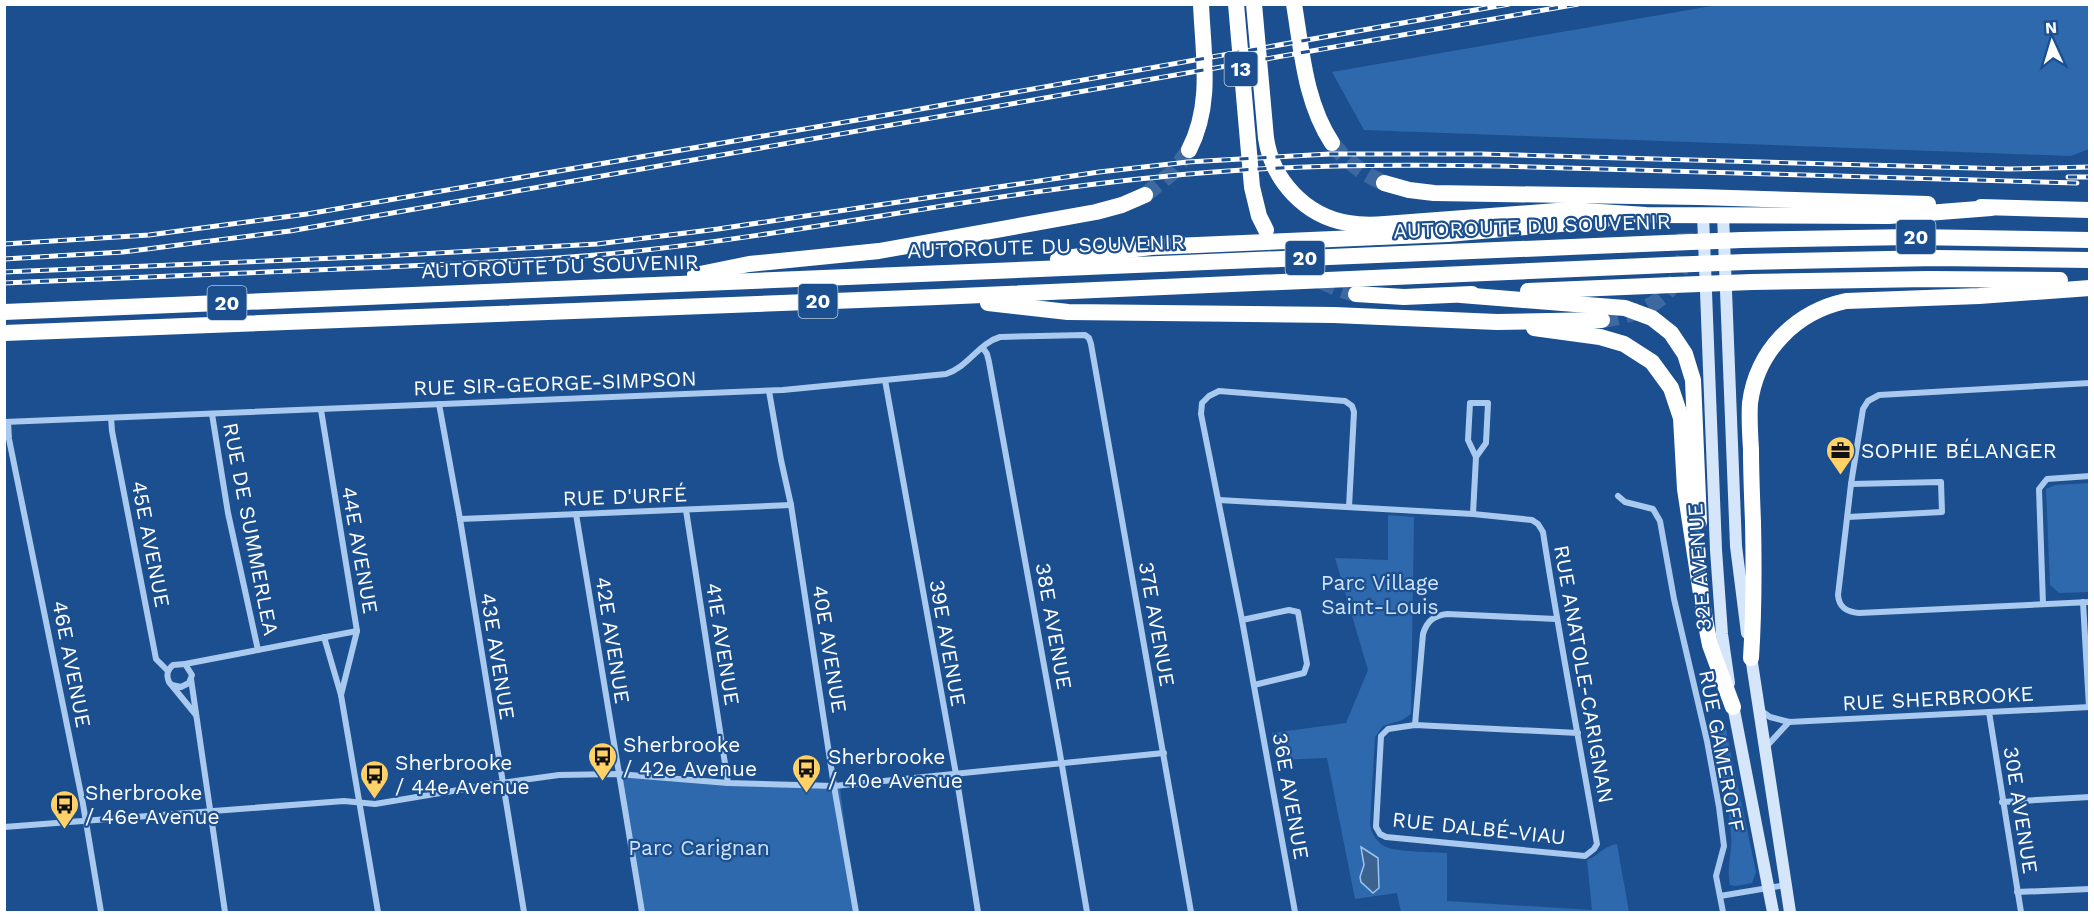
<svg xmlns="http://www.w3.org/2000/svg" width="2094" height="917" viewBox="0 0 2094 917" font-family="'Work Sans',sans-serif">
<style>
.green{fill:#2e69ad}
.water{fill:#3c6290;stroke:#9cc4f0;stroke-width:1.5}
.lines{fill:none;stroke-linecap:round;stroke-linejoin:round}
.motorway-tunnel{stroke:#3d69a0;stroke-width:16;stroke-dasharray:16 8;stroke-linecap:butt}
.minor{stroke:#a9c9ee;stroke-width:6}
.secondary{stroke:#d6e6fa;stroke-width:12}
.motorway{stroke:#fff;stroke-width:16}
.rail-casing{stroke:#fff;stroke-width:5}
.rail{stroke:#1b4f8f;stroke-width:3;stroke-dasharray:9;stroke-linecap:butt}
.motorway-bridge{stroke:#fff;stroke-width:16}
.labels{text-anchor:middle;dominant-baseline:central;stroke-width:4.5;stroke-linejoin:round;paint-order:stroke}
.shield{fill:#1b4f8f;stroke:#bbcadd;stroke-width:1.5}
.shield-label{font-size:20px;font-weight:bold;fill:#fff}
.street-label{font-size:21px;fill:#fff;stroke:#1b4f8f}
.poi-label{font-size:21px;fill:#fff;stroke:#1b4f8f;text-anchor:start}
.park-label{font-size:21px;fill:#cfe3fa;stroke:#1b4f8f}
</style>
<rect width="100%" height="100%" fill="#1b4f8f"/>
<!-- green -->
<g class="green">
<path d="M1723 4 2089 5V149L2071 156 1364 130 1332 72Z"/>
<path d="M2089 483V592L2059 593 2050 585 2046 489 2055 485Z"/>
<path d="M1388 515 1414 517 1411 714 1402 720 1383 726 1375 737 1370 822C1370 833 1378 845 1389 848 1400 852 1434 852 1447 853V901L1592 910 1587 860C1600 855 1602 847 1617 844L1629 912H1401L1397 893 1355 899 1327 758 1277 760 1272 733 1346 723 1368 670 1335 558 1388 560Z"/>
<path d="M1725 725 1756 872 1752 883 1736 886 1730 885C1726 867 1733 851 1731 834 1728 798 1719 762 1712 727Z"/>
<path d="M618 775 840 788 856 912H643Z"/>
</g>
<!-- water -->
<path class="water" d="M1361 847 1378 858 1379 888 1373 893 1361 882 1360 877 1364 865Z"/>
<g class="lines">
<!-- motorway-tunnel -->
<g class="motorway-tunnel">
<path d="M1332 143C1346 161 1363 174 1384 183"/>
<path d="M1145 195 1173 172 1189 150"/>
<path d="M1282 252C1303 273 1327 287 1356 294"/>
<path d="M1602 320C1656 313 1689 288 1685 230"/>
</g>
<!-- minor -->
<g class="minor">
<path d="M983 348 987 354 989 362 1059 748 1087 912"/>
<path d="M885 380 956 774 978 912"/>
<path d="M2090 383 1879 395 1868 401 1863 409 1851 484 1838 595C1839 608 1847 612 1859 613L2090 602"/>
<path d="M769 391 781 460 791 505 834 786 856 912"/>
<path d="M439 404 460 519 524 912"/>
<path d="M321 410 357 631 341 695"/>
<path d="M212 414 228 513 258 650"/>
<path d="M111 418 112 431 156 659 168 671"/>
<path d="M4 422 783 390 946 374C968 367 979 343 1000 337L1085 335 1089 338 1091 344 1191 912"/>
<path d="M8 422 9 439 83 804 101 912"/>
<path d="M1618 496 1625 502 1653 509 1660 521 1674 599 1707 741 1719 807 1724 846 1716 876 1723 912"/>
<path d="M1219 500 1473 514 1532 520 1538 524 1543 532C1559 636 1579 740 1597 844L1594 849 1585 856 1386 837 1380 834 1376 827 1381 736 1388 729 1415 725 1578 733"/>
<path d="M686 510 728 783"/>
<path d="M576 514 642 912"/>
<path d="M1473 514 1476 457 1486 443 1488 403H1470L1468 440 1476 457"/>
<path d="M1848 517 1942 512 1941 482 1851 484"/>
<path d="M460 519 791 505"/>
<path d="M2083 602 2089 707"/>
<path d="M2043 604 2039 489 2047 479 2090 476"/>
<path d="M1242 620 1289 610 1298 612 1307 664 1304 673 1254 685"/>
<path d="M324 637 341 695 378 912"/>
<path d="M185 664 357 631"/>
<path d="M191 679 225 912"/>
<path d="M172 685 181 687 189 683 192 675 185 664 173 665C167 670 166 675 169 682L196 715"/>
<path d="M1760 710 1770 717 1789 722 2090 707"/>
<path d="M1989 712 2021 912"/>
<path d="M1415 725 1423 634C1427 621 1433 616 1447 614L1556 619"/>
<path d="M1765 748 1789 722"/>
<path d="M2002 802 2090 797"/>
<path d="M4 827 344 801 375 804 494 784 559 775 618 774 728 783 834 786 1164 753"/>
<path d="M2017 892 2090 889"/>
<path d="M1720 896 1786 885"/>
<path d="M1295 912 1242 620 1201 414 1202 403 1209 396 1219 391 1345 401 1352 406 1354 412 1349 507"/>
</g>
<!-- secondary -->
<g class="secondary">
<path d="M1703 214 1716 550 1722 634 1729 683"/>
<path d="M1723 214 1736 546 1747 633"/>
<path d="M1750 650 1790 912"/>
<path d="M1732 700 1773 912"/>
</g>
<!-- motorway -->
<g class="motorway">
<path d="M1236 4 1252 187 1259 216 1266 230"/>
<path d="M1254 4 1266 138C1272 180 1305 216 1348 223 1360 225 1373 225 1385 224L1569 210 1646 215 1889 216 1991 208"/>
<path d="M1294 4C1302 52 1305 102 1332 143"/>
<path d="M1189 150C1213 104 1203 54 1201 4"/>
<path d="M1384 183 1409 190 1434 193 1699 197 1928 204"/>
<path d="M1981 207 2090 210"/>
<path d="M1742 240 1912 237 2090 240"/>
<path d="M1058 259 1151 247 1448 234 1604 220"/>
<path d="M1746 262 1937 258 2090 260"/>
<path d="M695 275 749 264 879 251 1096 212 1122 205 1145 195"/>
<path d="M1752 282 1928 279 2060 280"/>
<path d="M1528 291 1673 285"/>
<path d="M1356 294 1404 297 1472 294"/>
<path d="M1461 295 1625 308 1652 318 1671 333 1685 354 1693 380 1699 522"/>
<path d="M988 303 1068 312 1334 315 1497 322 1602 320"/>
<path d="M4 312 1666 243"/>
<path d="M1534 328 1600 337 1624 344 1652 362 1671 388 1681 418 1685 489 1705 620 1710 645 1733 707"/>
<path d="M4 333 937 297 1668 265"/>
<path d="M1751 658C1754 612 1754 567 1753 522 1752 497 1751 473 1751 449 1750 434 1749 418 1750 403 1757 351 1795 312 1846 301L1979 296 2090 288"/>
</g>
<defs>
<g id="rail">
<path d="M2068 177H2090"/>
<path d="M4 244 149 235 307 214 898 113 1509 4"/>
<path d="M4 259 123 252 290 231 1578 4"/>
<path d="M4 272 384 256 597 244 718 229 1099 172 1188 162 1258 158 1330 154H1481L2009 169 2090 167"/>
<path d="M4 283C132 277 260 273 388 267 471 263 554 260 637 251 811 232 984 194 1159 177 1271 165 1384 164 1497 166L2077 183"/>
</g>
</defs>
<!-- rail casing -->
<use href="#rail" class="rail-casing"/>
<!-- rail -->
<use href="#rail" class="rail"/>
<!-- motorway-bridge -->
<g class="motorway-bridge">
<path d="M1666 243 1742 240"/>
<path d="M1668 265 1746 262"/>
<path d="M1673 285 1752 282"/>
</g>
</g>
<!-- icons -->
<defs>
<symbol id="office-pin" viewBox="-11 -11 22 30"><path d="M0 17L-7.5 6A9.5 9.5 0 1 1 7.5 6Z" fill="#ffd166" stroke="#1b4f8f"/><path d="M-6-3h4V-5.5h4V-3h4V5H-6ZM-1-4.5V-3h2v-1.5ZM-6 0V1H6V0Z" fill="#111"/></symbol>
<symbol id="bus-pin" viewBox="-11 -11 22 30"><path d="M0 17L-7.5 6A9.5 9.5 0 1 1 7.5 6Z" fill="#ffd166" stroke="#1b4f8f"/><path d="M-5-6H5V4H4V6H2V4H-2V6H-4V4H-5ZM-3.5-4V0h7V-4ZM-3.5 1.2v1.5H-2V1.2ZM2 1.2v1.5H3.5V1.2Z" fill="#111"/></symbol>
</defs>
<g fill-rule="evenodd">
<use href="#office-pin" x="1824" y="434" width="33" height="45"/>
<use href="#bus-pin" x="586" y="740" width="33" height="45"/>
<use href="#bus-pin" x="790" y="752" width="33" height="45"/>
<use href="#bus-pin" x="358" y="758" width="33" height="45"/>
<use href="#bus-pin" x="48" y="788" width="33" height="45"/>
</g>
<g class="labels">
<!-- shield labels -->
<g class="shield">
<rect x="1224.5" y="52" width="33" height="34" rx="4.5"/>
<rect x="1896.5" y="220" width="39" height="34" rx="4.5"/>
<rect x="1285.5" y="241" width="39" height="34" rx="4.5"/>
<rect x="798.5" y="284" width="39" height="34" rx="4.5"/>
<rect x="207.5" y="286" width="39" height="34" rx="4.5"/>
</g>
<g class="shield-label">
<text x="1241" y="69">13</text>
<text x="1916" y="237">20</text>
<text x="1305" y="258">20</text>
<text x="818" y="301">20</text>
<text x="227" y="303">20</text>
</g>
<!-- street labels -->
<g class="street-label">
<text transform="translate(1532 226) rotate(-2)">AUTOROUTE DU SOUVENIR</text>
<text transform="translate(1046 246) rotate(-2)">AUTOROUTE DU SOUVENIR</text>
<text transform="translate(560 266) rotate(-2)">AUTOROUTE DU SOUVENIR</text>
<text transform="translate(555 383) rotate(-2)">RUE SIR-GEORGE-SIMPSON</text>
<text transform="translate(625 496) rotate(-2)">RUE D'URFÉ</text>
<text transform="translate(251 529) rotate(79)">RUE DE SUMMERLEA</text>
<text transform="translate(151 544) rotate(79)">45E AVENUE</text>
<text transform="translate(360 550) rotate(80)">44E AVENUE</text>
<text transform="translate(1699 567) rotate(-94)">32E AVENUE</text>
<text transform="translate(1157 624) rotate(80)">37E AVENUE</text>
<text transform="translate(1054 626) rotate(80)">38E AVENUE</text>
<text transform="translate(613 640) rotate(81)">42E AVENUE</text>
<text transform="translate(948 643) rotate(80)">39E AVENUE</text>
<text transform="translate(723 644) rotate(81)">41E AVENUE</text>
<text transform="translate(830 649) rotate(81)">40E AVENUE</text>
<text transform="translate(498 656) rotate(81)">43E AVENUE</text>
<text transform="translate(72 664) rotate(79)">46E AVENUE</text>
<text transform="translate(1584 674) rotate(80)">RUE ANATOLE-CARIGNAN</text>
<text transform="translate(1938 698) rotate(-3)">RUE SHERBROOKE</text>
<text transform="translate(1722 751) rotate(79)">RUE GAMEROFF</text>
<text transform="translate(1291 796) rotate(80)">36E AVENUE</text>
<text transform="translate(2021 810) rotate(81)">30E AVENUE</text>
<text transform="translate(1479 828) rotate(6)">RUE DALBÉ-VIAU</text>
</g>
<!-- poi labels -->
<g class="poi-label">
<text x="1861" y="450">SOPHIE BÉLANGER</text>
<text x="623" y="744">Sherbrooke<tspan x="623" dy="24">/ 42e Avenue</tspan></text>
<text x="828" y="756">Sherbrooke<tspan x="828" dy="24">/ 40e Avenue</tspan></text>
<text x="395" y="762">Sherbrooke<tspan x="395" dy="24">/ 44e Avenue</tspan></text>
<text x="85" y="792">Sherbrooke<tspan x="85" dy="24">/ 46e Avenue</tspan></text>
</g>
<!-- park labels -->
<g class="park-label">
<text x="1380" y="582">Parc Village<tspan x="1380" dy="24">Saint-Louis</tspan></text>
<text x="699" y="847">Parc Carignan</text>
</g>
</g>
<!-- border -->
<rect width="2094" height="917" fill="none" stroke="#ffffff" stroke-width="12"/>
<!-- north arrow -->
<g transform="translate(2052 42) rotate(356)" stroke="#1b4f8f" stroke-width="4.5" paint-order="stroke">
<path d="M0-4.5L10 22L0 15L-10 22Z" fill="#ffffff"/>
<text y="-9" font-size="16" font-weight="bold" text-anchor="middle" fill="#ffffff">N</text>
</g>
</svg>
